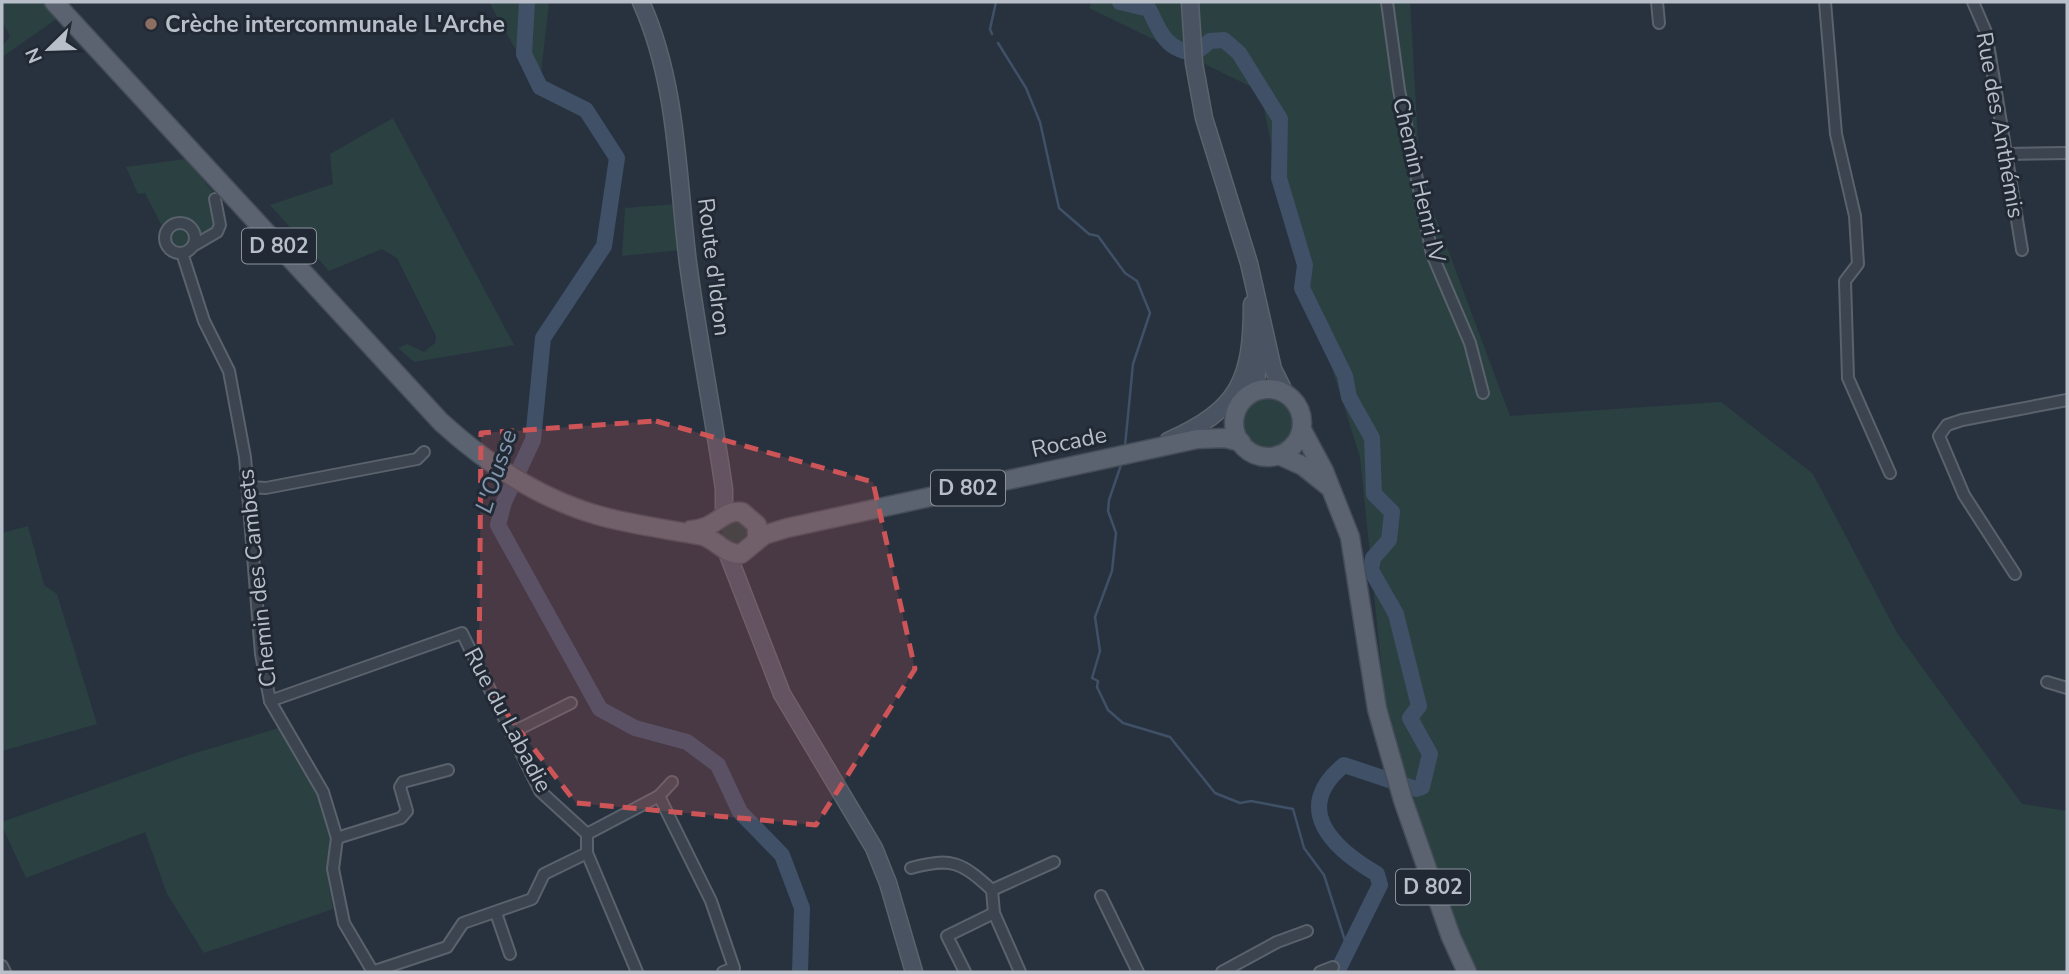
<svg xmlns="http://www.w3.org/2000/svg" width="2069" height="974" viewBox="0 0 2069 974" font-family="'Nunito Sans',sans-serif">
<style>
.green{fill:#2b4041}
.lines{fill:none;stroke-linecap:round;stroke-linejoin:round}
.stream{stroke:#3f5067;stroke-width:2.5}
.river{stroke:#3f5067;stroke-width:16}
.street-casing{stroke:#5a626c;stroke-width:14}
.secondary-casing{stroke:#5a626c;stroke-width:19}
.primary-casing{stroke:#454d58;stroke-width:21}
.street{stroke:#3c444f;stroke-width:10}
.secondary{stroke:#4a5362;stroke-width:16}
.primary{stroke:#5a636f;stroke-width:18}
.marked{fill:#cd5558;fill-opacity:0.2;stroke:#cd5558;stroke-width:5;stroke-dasharray:14 9;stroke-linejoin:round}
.education-dot{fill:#8d6e63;stroke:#212934;stroke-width:2.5}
.labels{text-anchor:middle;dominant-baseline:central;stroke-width:6;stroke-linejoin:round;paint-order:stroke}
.shield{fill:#212934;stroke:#8b929c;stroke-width:2}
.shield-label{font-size:21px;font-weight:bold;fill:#b8bfc9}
.poi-label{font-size:23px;font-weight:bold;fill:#b8bfc9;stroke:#212934;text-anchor:start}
.street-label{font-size:23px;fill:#b8bfc9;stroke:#212934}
.water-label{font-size:24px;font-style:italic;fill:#8296ae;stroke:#212934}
</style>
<rect width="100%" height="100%" fill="#28323f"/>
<!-- green -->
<g class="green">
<path d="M2 2H42L58 18 2 57V47L10 36 2 21Z"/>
<path d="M489 2H549L539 91Z"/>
<path d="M1092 2H1410L1420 175 1510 416 1721 402 1813 474 1897 633 2022 804 2067 811V972H1475L1446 900 1386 711 1360 457 1294 248 1260 91 1089 8Z"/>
<path d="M393 118 514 345 414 362 398 348 407 344 424 352 435 343 436 336 397 258 382 249 329 271 270 205 333 184 330 154Z"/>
<path d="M186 159 217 197 215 231 199 240 195 229 187 220 176 219 163 228 145 193 138 194 126 167Z"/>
<path d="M676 204 681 250 622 256 625 208Z"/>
<circle cx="180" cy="237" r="10"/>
<circle cx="1268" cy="423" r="28"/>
<path d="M737 518 753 530 741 550 721 536 723 526Z"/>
<path d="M28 526 44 585 57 594 97 724 2 751V533Z"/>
<path d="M279 728 318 791 335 841 327 874 333 909 204 953 167 894 145 832 26 878 2 826V822L189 755Z"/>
</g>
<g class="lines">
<!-- stream -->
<g class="stream">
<path d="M992 34 990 29 996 2"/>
<path d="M998 43 1026 88 1040 122 1059 208 1089 234 1098 236 1125 273 1137 281 1150 313 1133 364 1125 446"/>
<path d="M1122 462 1109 500 1108 511 1116 533 1112 571 1095 617 1100 651 1092 678 1098 681 1097 687 1108 710 1123 723 1170 737 1215 793 1240 803 1251 801 1293 809 1304 848 1324 875 1348 950"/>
</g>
<!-- river -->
<g class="river">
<path d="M527 2 524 54 540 87 586 110 617 158 604 246 543 338 533 440 504 502 498 525 600 709 635 728 687 742 718 765 740 812 782 855 802 908 800 972"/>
<path d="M1120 2 1149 9C1160 33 1167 51 1195 53L1210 41 1224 40 1239 53 1280 119 1279 178 1305 265 1302 288 1345 376 1349 397 1372 438 1374 494 1392 512 1389 540 1373 558 1371 570 1396 614 1419 706 1410 718 1430 754 1422 787 1416 789 1344 765C1291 808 1332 848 1377 874L1380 885 1337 972"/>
</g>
<defs>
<g id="street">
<path d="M1387 2 1399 90 1432 254 1470 343 1483 393"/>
<path d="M1657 2 1659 23"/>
<path d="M1825 2 1836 134 1855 216 1858 264 1845 281 1848 378 1890 473"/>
<path d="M1973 2 1986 32 2022 250"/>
<path d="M2007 154 2067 153"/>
<circle cx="180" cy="238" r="15"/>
<path d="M193 246 217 232 220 225 215 199"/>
<path d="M182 253 204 321 229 371 245 457 261 654 270 701 323 792 337 838 333 869 344 923 373 972"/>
<path d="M247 487 266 488 417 459 424 452"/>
<path d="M2015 574 1964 495 1939 436 1947 425 1962 420 2067 400"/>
<path d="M2047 682 2067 688"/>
<path d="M270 701 462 633 540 791 587 834"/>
<path d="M511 733 571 703"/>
<path d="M659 796 711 901 734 968 723 972"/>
<path d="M337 838 401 818 407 811 400 787 403 782 448 770"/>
<path d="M587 853 637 972"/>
<path d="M911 868C952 857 961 862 992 890L994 913 1020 972"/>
<path d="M992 890 1054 862"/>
<path d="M1101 896 1138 972"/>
<path d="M496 913 510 954"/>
<path d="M2 966 5 972"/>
<path d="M372 972 447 947 463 923 532 899 544 874 587 853V834L659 796 672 782"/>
<path d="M965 972 947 936 994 913"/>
<path d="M1222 972 1277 942 1307 931"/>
<path d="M1320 972 1333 967"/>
</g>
<g id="secondary">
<path d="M641 2C678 84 677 175 688 263 698 338 713 413 724 489V515"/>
<path d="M1190 2 1194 63 1204 118 1249 263 1273 369 1285 393"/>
<path d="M1256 391 1258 347"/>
<path d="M1168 441C1240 409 1252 379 1252 304"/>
<path d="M727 552 782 694 874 848 888 883 914 972"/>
</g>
<g id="primary">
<path d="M54 2 441 422C486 463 538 498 597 515 631 525 668 529 703 536 718 541 724 554 741 554L764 535 787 528 1197 439 1225 438 1241 442"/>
<circle cx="1268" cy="423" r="34"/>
<path d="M1302 430 1324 471 1350 537 1377 709 1403 800 1451 937 1467 972"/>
<path d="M1279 455 1303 466 1328 486"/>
<path d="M691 530C719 528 720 510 742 512L757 525V539"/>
</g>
</defs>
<!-- street casing -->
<use href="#street" class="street-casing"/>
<!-- secondary casing -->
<use href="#secondary" class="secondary-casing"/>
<!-- primary casing -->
<use href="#primary" class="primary-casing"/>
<!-- street -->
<use href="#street" class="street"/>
<!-- secondary -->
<use href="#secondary" class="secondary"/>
<!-- primary -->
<use href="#primary" class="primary"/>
</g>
<!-- marked area -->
<path class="marked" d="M656 421 873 482 915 669 816 825 576 803 479 678 481 433Z"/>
<!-- markers -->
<circle class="education-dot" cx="151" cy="24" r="7"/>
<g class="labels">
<!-- shield labels -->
<g class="shield">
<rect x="242" y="228.5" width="74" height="35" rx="5"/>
<rect x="931" y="470.5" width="74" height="35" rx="5"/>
<rect x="1396" y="869.5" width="74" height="35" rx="5"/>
</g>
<g class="shield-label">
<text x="279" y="246">D 802</text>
<text x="968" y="488">D 802</text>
<text x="1433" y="887">D 802</text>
</g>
<!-- poi labels -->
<g class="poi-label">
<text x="165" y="24">Crèche intercommunale L'Arche</text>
</g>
<!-- street labels -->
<g class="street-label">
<text transform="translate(2000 125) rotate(80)">Rue des Anthémis</text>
<text transform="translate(1419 180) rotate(77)">Chemin Henri IV</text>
<text transform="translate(714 267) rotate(83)">Route d'Idron</text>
<text transform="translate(1069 442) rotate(-12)">Rocade</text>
<text transform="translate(257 578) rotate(-96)">Chemin des Cambets</text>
<text transform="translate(508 720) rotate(62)">Rue du Labadie</text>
</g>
<!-- water labels -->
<g class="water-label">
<text transform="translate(496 471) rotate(-72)">L'Ousse</text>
</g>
</g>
<!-- border -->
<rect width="2069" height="974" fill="none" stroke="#b8bfc9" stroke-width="7"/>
<!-- north arrow -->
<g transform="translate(49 49) rotate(247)" stroke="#212934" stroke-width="5" paint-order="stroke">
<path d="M0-5L12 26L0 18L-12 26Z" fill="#b8bfc9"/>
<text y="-10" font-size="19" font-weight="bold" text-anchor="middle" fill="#b8bfc9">N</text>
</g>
</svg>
